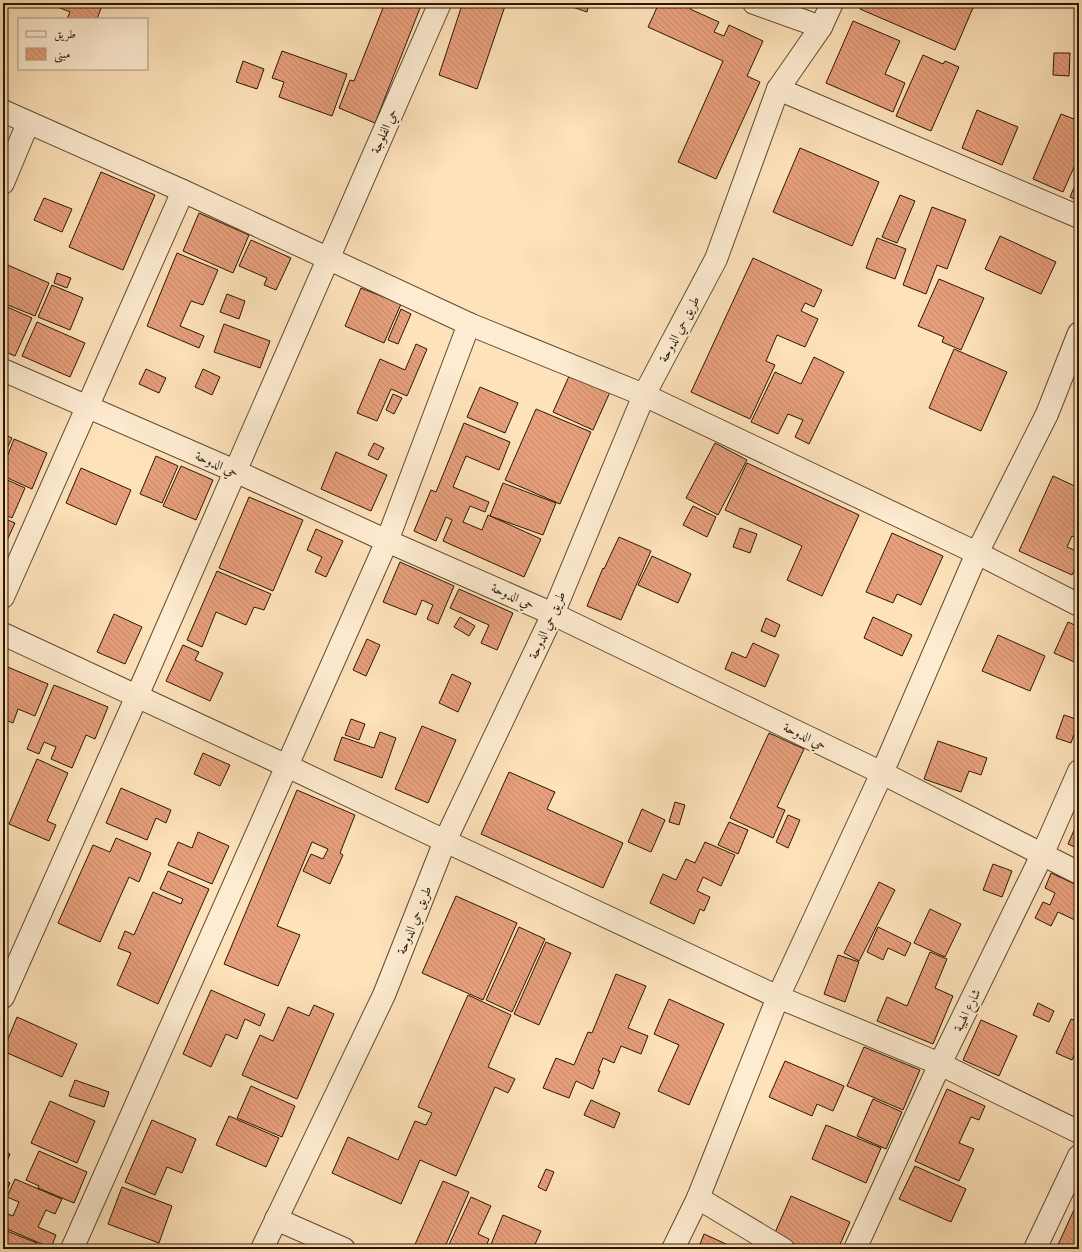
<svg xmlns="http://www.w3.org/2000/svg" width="1082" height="1252" viewBox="0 0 1082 1252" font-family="'IM FELL French Canon',Amiri,serif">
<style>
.building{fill:url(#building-back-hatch);stroke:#2c1602}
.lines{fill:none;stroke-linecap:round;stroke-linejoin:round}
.street-casing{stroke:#604930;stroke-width:24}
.street{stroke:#feecd2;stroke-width:22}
.labels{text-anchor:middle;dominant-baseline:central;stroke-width:4;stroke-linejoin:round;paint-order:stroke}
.street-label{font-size:13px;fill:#2c1602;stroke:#feecd2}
</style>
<defs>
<pattern id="building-back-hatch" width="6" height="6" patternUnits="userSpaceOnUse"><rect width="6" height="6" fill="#e79f7c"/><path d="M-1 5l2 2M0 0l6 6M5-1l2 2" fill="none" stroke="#c6886a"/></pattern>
</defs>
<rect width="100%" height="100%" fill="#fee2ba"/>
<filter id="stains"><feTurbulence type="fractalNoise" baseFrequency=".005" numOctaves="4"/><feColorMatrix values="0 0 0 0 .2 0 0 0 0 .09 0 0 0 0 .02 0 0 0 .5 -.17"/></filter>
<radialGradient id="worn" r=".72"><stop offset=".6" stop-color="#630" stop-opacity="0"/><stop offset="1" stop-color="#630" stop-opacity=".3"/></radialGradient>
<!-- building -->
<g class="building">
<path d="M48 3H103L97 19H67L70 12Z"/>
<path d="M385 3H422L375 123 339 108 350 80 354 81Z"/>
<path d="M472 3H506L477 89 439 75 462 5 470 8Z"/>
<path d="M561 3H589L587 12Z"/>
<path d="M659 3H667L673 6 674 3H684L691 6 690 9 719 22 714 32 724 36 729 25 763 41 747 76 760 82 716 179 678 162 723 61 648 27Z"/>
<path d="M862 3H975L955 50 860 9Z"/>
<path d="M853 21 900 41 885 74 905 83 893 112 826 83Z"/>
<path d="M282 51 347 74 332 116 279 97 284 82 272 78Z"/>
<path d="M1054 53H1070L1069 76 1053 75Z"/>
<path d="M923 55 943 64 945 61 959 67 931 131 896 116Z"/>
<path d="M243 61 264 69 257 89 236 82Z"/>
<path d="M977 110 1018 127 1002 165 962 148Z"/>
<path d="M1061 114 1079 121V156L1063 192 1033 179Z"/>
<path d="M800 148 879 182 852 246 773 212Z"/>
<path d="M101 172 155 195 123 270 69 247Z"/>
<path d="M1079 176V201L1070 197Z"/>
<path d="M900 195 915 201 897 243 882 237Z"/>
<path d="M44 198 72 209 62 232 34 220Z"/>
<path d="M932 207 966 220 947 269 937 265 926 294 903 285Z"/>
<path d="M199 213 249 235 233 273 183 251Z"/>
<path d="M1000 236 1056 262 1041 294 985 269Z"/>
<path d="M877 238 906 249 895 279 866 268Z"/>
<path d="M251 240 291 258 276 290 264 285 267 278 239 266Z"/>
<path d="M177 253 218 270 203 305 191 301 180 326 204 336 199 348 147 326Z"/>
<path d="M753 258 822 290 814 307 805 303 801 311 818 319 805 347 777 335 766 361 775 365 750 419 691 392Z"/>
<path d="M3 263 49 283 35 316 3 303Z"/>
<path d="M57 273 71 278 67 288 54 283Z"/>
<path d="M939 279 984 298 961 350 942 342 944 337 918 326Z"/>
<path d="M52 285 83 298 70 330 38 317Z"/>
<path d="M361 288 401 304 384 343 345 326Z"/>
<path d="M227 294 245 301 239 319 220 312Z"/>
<path d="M3 305 32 318 15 356 3 351Z"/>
<path d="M401 309 411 314 398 344 388 340Z"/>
<path d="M37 322 85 343 70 377 22 356Z"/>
<path d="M224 324 270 341 260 368 214 352Z"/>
<path d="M416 344 427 349 407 396 391 389 377 421 357 413 380 359 405 370Z"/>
<path d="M954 349 1007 372 981 431 929 408Z"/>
<path d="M814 357 844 372 809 444 795 437 803 420 788 414 778 434 751 422 775 372 801 384Z"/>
<path d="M146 369 166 378 159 393 139 384Z"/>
<path d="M203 369 220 377 212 395 195 387Z"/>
<path d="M570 374 610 392 593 430 553 412Z"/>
<path d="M480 387 518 403 505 433 467 417Z"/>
<path d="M393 394 402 398 394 414 386 410Z"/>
<path d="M536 409 591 432 560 504 505 480Z"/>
<path d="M464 423 510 442 499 470 466 456 453 487 489 502 485 512 470 506 463 522 482 530 488 515 541 539 524 577 443 541 452 520 446 517 436 541 414 531 431 490 436 492Z"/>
<path d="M3 434 12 438 3 457Z"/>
<path d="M14 439 47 453 32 489 3 476V467Z"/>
<path d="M374 443 384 448 378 460 368 455Z"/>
<path d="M715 443 747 460 718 515 686 498Z"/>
<path d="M336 452 387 475 371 511 321 489Z"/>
<path d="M156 456 178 466 162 503 140 494Z"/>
<path d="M747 463 859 515 822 596 787 580 802 546 725 510Z"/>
<path d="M181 466 213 480 196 520 163 506Z"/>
<path d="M81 468 131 490 116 525 66 503Z"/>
<path d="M1053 476 1079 488V539L1072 536 1067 547 1079 552V560L1072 575 1019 551Z"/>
<path d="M3 478 25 488 12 518 3 514Z"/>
<path d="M503 483 556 503 543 535 490 516Z"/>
<path d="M249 497 303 520 273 591 219 568Z"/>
<path d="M693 506 716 517 707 537 683 525Z"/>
<path d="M3 518 15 523 3 549Z"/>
<path d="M740 528 757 534 750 553 733 547Z"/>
<path d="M316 529 343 541 326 577 315 572 322 557 307 550Z"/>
<path d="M892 533 943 556 921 605 897 594 893 603 866 592Z"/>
<path d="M619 537 651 551 621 620 587 606 603 568 604 569Z"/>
<path d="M652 556 691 574 678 603 638 585Z"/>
<path d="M400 562 454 586 438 624 427 619 433 605 422 600 416 615 383 602Z"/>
<path d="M217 571 271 594 264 610 254 607 246 625 216 612 202 647 187 640Z"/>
<path d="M459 589 513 613 497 650 481 643 489 625 450 608Z"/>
<path d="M114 614 142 627 125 664 97 652Z"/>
<path d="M460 617 475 626 469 636 454 627Z"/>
<path d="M873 617 912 635 902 656 864 638Z"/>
<path d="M766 618 780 625 775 637 761 631Z"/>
<path d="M1068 622 1079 627V664L1054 653Z"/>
<path d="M998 635 1045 656 1030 691 982 671Z"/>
<path d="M367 639 380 645 366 676 353 670Z"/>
<path d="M753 643 779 655 765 687 725 669 732 652 746 658Z"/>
<path d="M183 645 199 652 195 660 223 673 210 701 166 681Z"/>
<path d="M3 665 48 684 35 716 18 709 13 723 3 719Z"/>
<path d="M452 674 471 683 458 712 439 703Z"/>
<path d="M54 685 108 707 95 739 86 735 72 768 51 759 56 747 44 742 39 754 27 749Z"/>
<path d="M1064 715 1079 720 1071 743 1056 738Z"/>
<path d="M351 719 365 724 359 740 345 735Z"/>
<path d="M422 726 456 740 428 803 395 789Z"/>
<path d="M380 732 396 738 382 778 334 760 342 737 374 748Z"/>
<path d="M769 733 804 749 777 807 785 810 773 838 730 818Z"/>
<path d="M938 741 987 758 981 775 969 771 961 792 924 779Z"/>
<path d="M203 753 230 765 220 786 194 774Z"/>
<path d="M37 759 68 773 47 821 56 825 49 841 9 824Z"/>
<path d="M509 772 555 792 547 809 623 843 603 888 481 834Z"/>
<path d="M121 788 171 810 166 823 156 818 147 840 106 823Z"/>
<path d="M297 790 355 815 340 853 343 855 330 884 303 871 311 854 323 859 328 849 312 842 277 926 300 935 278 986 224 964Z"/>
<path d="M675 802 685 805 679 825 669 822Z"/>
<path d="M642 809 665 820 651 852 628 842Z"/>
<path d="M788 815 800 820 788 848 776 842Z"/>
<path d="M1079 819V849L1068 844Z"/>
<path d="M729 822 748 830 738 854 718 845Z"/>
<path d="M198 832 229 846 212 884 168 865 178 842 192 848Z"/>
<path d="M116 838 151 853 139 882 129 877 100 942 58 923 93 845 110 852Z"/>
<path d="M705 842 735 855 721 886 703 877 697 891 710 897 704 911 700 909 694 924 650 903 663 874 676 880 686 859 695 863Z"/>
<path d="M993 864 1012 871 1002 897 983 890Z"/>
<path d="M168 871 209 889 158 1004 117 985 131 953 118 948 125 931 134 935 153 892 181 904 183 899 160 889Z"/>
<path d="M1051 873 1079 886V922L1058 912 1051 926 1035 918 1043 902 1050 905 1055 893 1045 888Z"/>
<path d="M879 882 895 890 859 961 844 953Z"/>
<path d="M456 896 517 923 483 1000 422 973Z"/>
<path d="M930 909 961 924 945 957 914 943Z"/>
<path d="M519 927 545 939 512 1012 486 1000Z"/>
<path d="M878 927 911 943 905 956 888 948 883 960 867 952Z"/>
<path d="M546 942 571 953 539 1025 514 1014Z"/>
<path d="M930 952 947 959 935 988 953 996 933 1044 877 1021 887 997 907 1006Z"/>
<path d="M838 955 859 962 845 1002 824 994Z"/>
<path d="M616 974 646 986 628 1028 648 1036 641 1054 621 1046 614 1063 603 1058 598 1071H600L593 1089 576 1081 569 1098 543 1088 556 1058 574 1065 588 1032 592 1033Z"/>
<path d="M211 990 265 1014 260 1026 245 1019 237 1039 226 1034 211 1067 183 1054Z"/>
<path d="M468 995 511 1015 488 1067 515 1079 508 1093 495 1087 456 1176 420 1160 401 1204 332 1173 348 1137 398 1160 415 1121 426 1125 432 1113 418 1107Z"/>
<path d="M669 999 724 1024 689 1105 658 1091 679 1045 654 1034Z"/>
<path d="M1038 1003 1054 1011 1049 1022 1033 1015Z"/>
<path d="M314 1005 334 1014 297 1099 242 1075 260 1035 273 1041 288 1007 309 1016Z"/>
<path d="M17 1017 77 1044 62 1077 3 1051Z"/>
<path d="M1071 1019 1079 1022V1045L1072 1060 1056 1053Z"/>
<path d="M981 1020 1017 1036 999 1076 963 1060Z"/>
<path d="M864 1047 920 1070 903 1110 847 1086Z"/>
<path d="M785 1061 844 1086 833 1111 817 1104 812 1116 769 1097Z"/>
<path d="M75 1080 109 1092 104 1107 69 1096Z"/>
<path d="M251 1086 295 1106 282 1137 237 1118Z"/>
<path d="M947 1089 985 1106 979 1120 971 1117 959 1143 974 1149 959 1181 915 1161Z"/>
<path d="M873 1099 902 1112 886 1149 857 1136Z"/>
<path d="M591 1100 620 1113 614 1128 584 1115Z"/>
<path d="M50 1101 95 1121 77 1163 31 1143Z"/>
<path d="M229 1116 279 1138 266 1167 216 1145Z"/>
<path d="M152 1120 196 1139 182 1173 167 1167 155 1195 125 1182Z"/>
<path d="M826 1125 881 1148 866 1183 812 1159Z"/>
<path d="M3 1151 10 1154 3 1171Z"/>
<path d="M39 1151 87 1172 74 1203 38 1188 39 1186 26 1180Z"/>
<path d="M915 1166 966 1189 951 1222 899 1199Z"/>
<path d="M546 1169 554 1172 546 1191 538 1187Z"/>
<path d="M3 1179 10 1183 3 1200Z"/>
<path d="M15 1179 62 1199 55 1214 46 1210 38 1227 56 1235 51 1248 7 1229 5 1235 3 1234V1212L13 1216 19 1202 7 1197Z"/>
<path d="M443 1181 469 1192 444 1249H413Z"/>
<path d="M122 1187 172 1206 159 1243 108 1224Z"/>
<path d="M791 1196 850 1222 838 1249H806L774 1235Z"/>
<path d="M471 1197 491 1206 478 1234 489 1239 485 1249H447Z"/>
<path d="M1079 1199V1249H1060L1057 1247Z"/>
<path d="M503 1215 541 1231 533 1249H489Z"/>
<path d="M7 1231 37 1243 35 1249H3V1242Z"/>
<path d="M704 1234 737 1249H698Z"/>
</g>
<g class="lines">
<defs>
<g id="street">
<path d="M754 3 821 27"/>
<path d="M778 89 1079 217"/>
<path d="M3 111 183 191 469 324 644 395 977 553 1079 605"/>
<path d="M3 183 28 123"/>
<path d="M3 370 235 471 387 541 553 614 882 773 1079 873"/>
<path d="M3 597 183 191"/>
<path d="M3 634 287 766 445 841 778 997 940 1064 1079 1132"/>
<path d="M3 997 137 696 440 3"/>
<path d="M698 1198 783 1249"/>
<path d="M276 1219 344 1249"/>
<path d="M72 1249 387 541 469 324"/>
<path d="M262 1249 384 995 445 841 553 614 644 395 716 259 778 89 821 27 832 3"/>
<path d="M673 1249 698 1198 778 997 882 773 977 553 1047 414 1079 333"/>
<path d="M855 1249 940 1064 1042 855 1079 771"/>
<path d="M1035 1249 1079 1156"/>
</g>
</defs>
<!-- street casing -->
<use href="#street" class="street-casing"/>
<!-- street -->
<use href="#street" class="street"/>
</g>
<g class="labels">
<!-- street labels -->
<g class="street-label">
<text transform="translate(384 131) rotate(-66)">حي الفلوجة</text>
<text transform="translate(679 329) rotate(-62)">طريق حي الدوحة</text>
<text transform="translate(217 464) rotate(24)">حي الدوحة</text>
<text transform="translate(513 596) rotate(24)">حي الدوحة</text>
<text transform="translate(547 625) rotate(-66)">طريق حي الدوحة</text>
<text transform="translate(805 736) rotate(26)">حي الدوحة</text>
<text transform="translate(414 920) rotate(-68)">طريق حي الدوحة</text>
<text transform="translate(967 1010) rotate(-64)">شارع الهيبة</text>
</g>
</g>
<!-- margin -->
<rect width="1082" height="1252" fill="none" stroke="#fee2ba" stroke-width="16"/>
<rect x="4" y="4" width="1074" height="1244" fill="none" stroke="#2c1602" stroke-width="2"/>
<rect x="8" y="8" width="1066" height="1236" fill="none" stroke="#2c1602"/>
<!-- legend -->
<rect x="18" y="18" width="130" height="52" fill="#feecd2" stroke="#aa967f"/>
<rect x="26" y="31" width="20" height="6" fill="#feecd2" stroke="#aa967f"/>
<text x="54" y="38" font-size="12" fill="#2c1602">طريق</text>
<rect x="26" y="48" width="20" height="12" fill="url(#building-back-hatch)" stroke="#aa967f"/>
<text x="54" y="58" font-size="12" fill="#2c1602">مبنى</text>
<rect width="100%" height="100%" filter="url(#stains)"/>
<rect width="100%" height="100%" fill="url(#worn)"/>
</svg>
